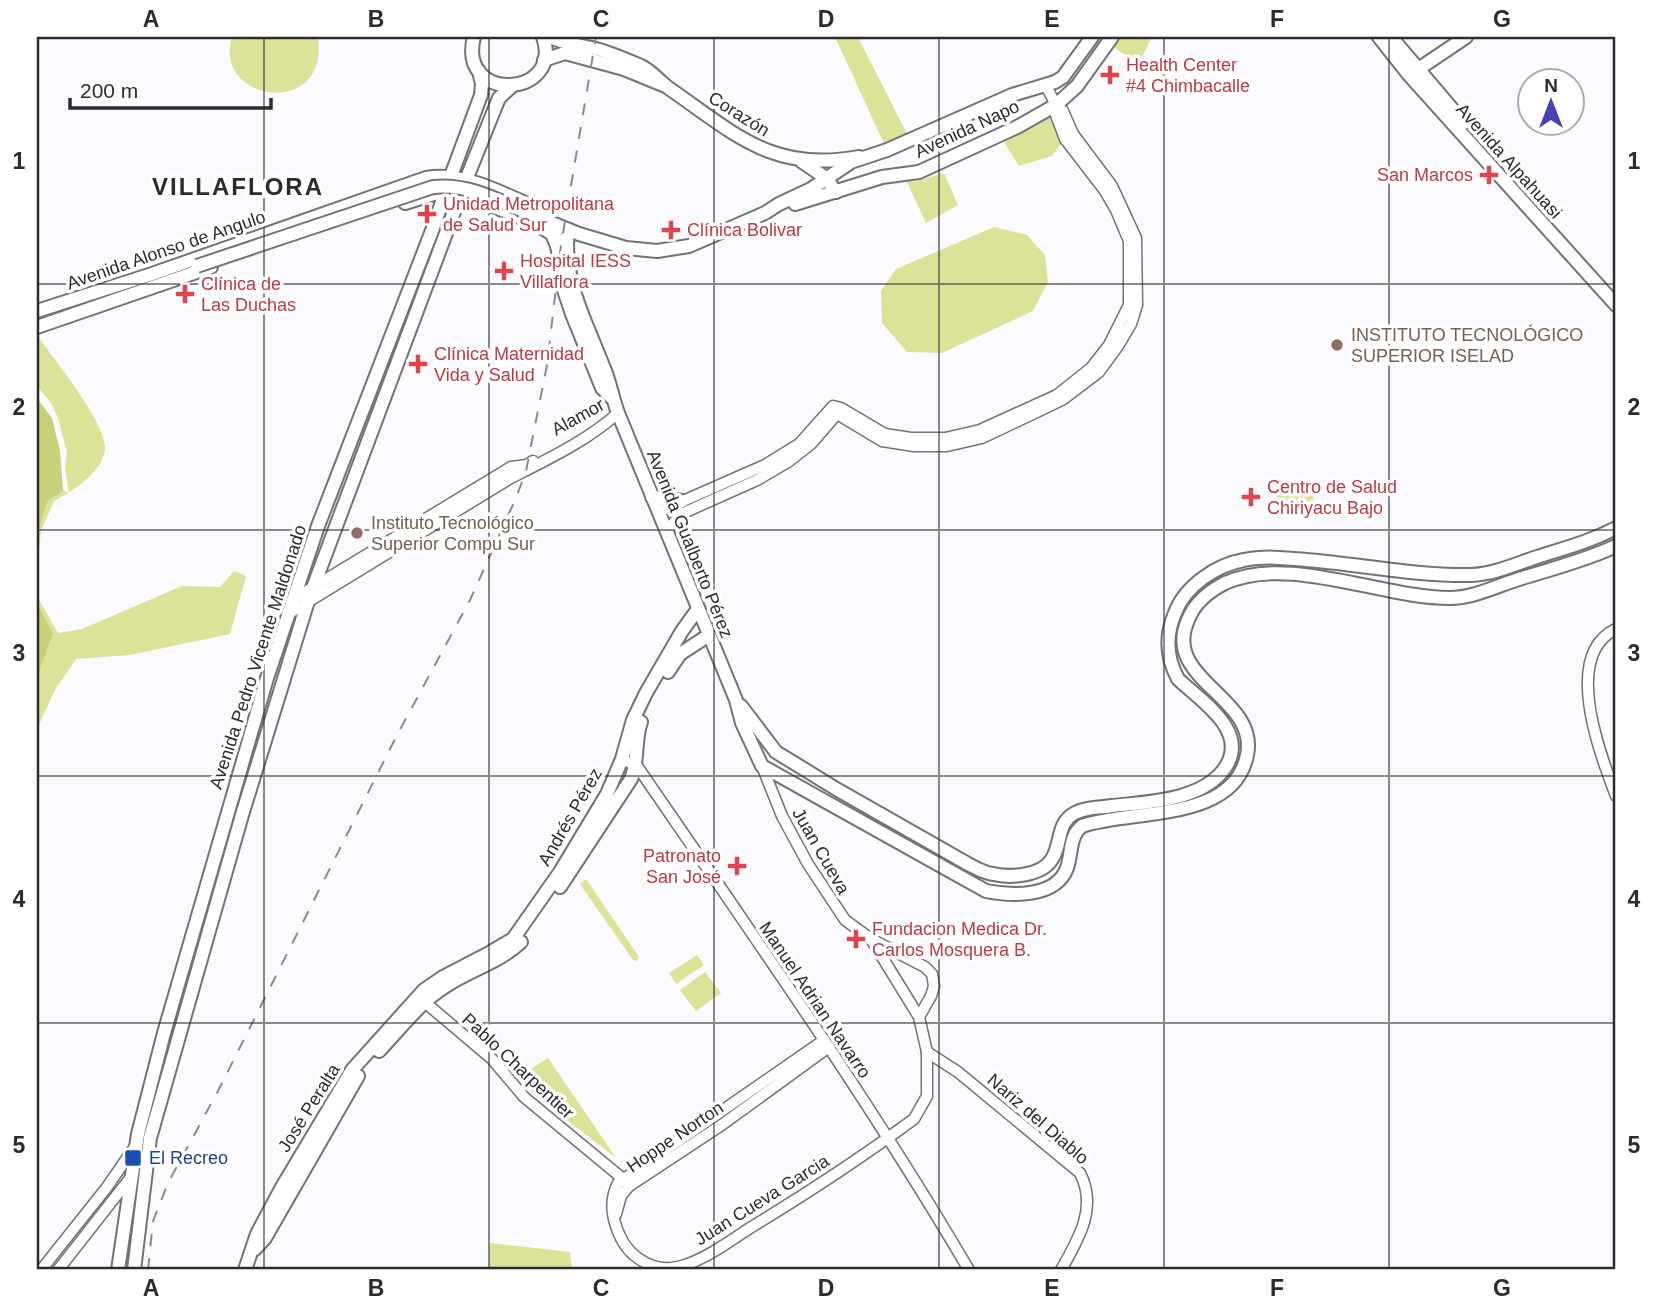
<svg xmlns="http://www.w3.org/2000/svg" width="1653" height="1307" viewBox="0 0 1653 1307" font-family="Helvetica,sans-serif">
<style>
.green{fill:#dce399}
.forest{fill:#c8d07a}
.lines{fill:none;stroke-linecap:round;stroke-linejoin:round}
.tertiary-casing{stroke:#72727a;stroke-width:13}
.secondary-casing{stroke:#72727a;stroke-width:16}
.primary-casing{stroke:#72727a;stroke-width:16}
.tertiary{stroke:#fff;stroke-width:10}
.secondary{stroke:#fff;stroke-width:12}
.primary{stroke:#fff;stroke-width:12}
.rail{stroke:#8b8a8e;stroke-width:2;stroke-dasharray:12 12;stroke-linecap:butt}
.primary-bridge-casing{stroke:#72727a;stroke-width:16;stroke-linecap:butt}
.primary-bridge{stroke:#fff;stroke-width:12}
.grid{fill:none;stroke:#2c2c30;stroke-width:2;stroke-opacity:0.55}
.health-dot{fill:#e0444e;stroke:#fff;stroke-width:2.5}
.education-dot{fill:#8d6e63;stroke:#fff;stroke-width:2.5}
.transit-dot{fill:#1a4fb4;stroke:#fff;stroke-width:2.5}
.labels{text-anchor:middle;dominant-baseline:central;stroke-width:7;stroke-linejoin:round;paint-order:stroke}
.health-label{font-size:18px;fill:#be3a42;stroke:#fff;text-anchor:start}
.street-label{font-size:18px;fill:#2c2c30;stroke:#fff}
.education-label{font-size:18px;fill:#785e54;stroke:#fff;text-anchor:start}
.transit-label{font-size:18px;fill:#164399;stroke:#fff;text-anchor:start}
.district-label{font-size:24px;font-weight:bold;letter-spacing:2px;fill:#2c2c30;stroke:#fff}
.neatline{fill:none;stroke:#2c2c30;stroke-width:2.5}
.grid-label{font-size:23px;text-anchor:middle;font-weight:bold;fill:#2c2c30}
</style>
<rect width="100%" height="100%" fill="#fbfafe"/>
<!-- green -->
<g class="green">
<path d="M232 37H318C330 119 212 103 232 37Z"/>
<path d="M835 37H858L907 134 887 150Z"/>
<path d="M1112 37H1152L1139 63 1108 44Z"/>
<path d="M1052 115 1065 139 1052 156 1019 166 1004 142Z"/>
<path d="M944 173 958 205 926 223 906 180 915 182Z"/>
<path d="M994 227 1027 235 1045 255 1048 282 1033 311 942 353 907 352 882 323 881 291 896 269Z"/>
<path d="M38 336C54 360 105 421 105 448 104 471 72 492 54 501L41 531 37 570V480L69 493 65 468 67 452 58 418 51 403 37 386Z"/>
<path d="M1311 483 1314 505 1280 507 1275 488Z"/>
<path d="M234 571 246 576 230 634 130 655 76 659 55 690 37 729V596L58 633 82 629 182 586 220 587Z"/>
<path d="M586 879 639 957 637 961 633 960 580 884Z"/>
<path d="M697 955 704 965 676 984 669 973Z"/>
<path d="M705 972 721 993 696 1011 680 990Z"/>
<path d="M548 1058 616 1158 532 1093 526 1081 529 1070Z"/>
<path d="M489 1243 570 1252 572 1270H489Z"/>
</g>
<!-- forest -->
<g class="forest">
<path d="M37 398 52 418 60 451 63 491 47 501 37 535Z"/>
<path d="M37 604 53 633 37 677Z"/>
</g>
<g class="lines">
<defs>
<g id="tertiary">
<path d="M658 512 765 465 799 444 833 406 841 408 885 434 911 438H945L980 430 1057 395 1091 368 1109 345 1129 305V241L1116 210 1105 191 1065 139 1056 115V105"/>
<path d="M667 531 681 514 757 480 788 462 811 444 837 414 882 441 914 446H947L982 438 1062 400 1099 372 1118 346 1131 324 1137 305 1136 238 1112 186 1073 134 1063 111 1056 105 1046 86"/>
<path d="M292 600 511 467 527 465 533 461"/>
<path d="M288 614 509 479C546 460 587 441 618 413"/>
<path d="M1616 629C1561 655 1601 756 1616 796"/>
<path d="M622 759 637 766C751 932 867 1097 969 1270"/>
<path d="M762 766 782 816 808 864 845 920 871 939 925 967 932 974 934 986 931 996 919 1017"/>
<path d="M421 999 492 1059 524 1097 622 1178 629 1186"/>
<path d="M824 1040 618 1183C609 1200 612 1218 619 1234 630 1260 658 1275 685 1265 707 1258 730 1241 750 1228 806 1194 861 1158 914 1119L927 1096V1052L919 1017 871 939"/>
<path d="M927 1052 958 1072 1080 1173C1098 1208 1078 1240 1061 1270"/>
<path d="M616 1214 621 1196 629 1186 723 1124 829 1047"/>
<path d="M41 1270 107 1187 134 1148"/>
<path d="M58 1270 131 1177"/>
</g>
<g id="secondary">
<path d="M474 37C457 104 564 98 543 37"/>
<path d="M550 37C565 44 580 45 596 49 611 53 627 60 641 66 653 72 660 82 670 89 736 135 774 173 859 157"/>
<path d="M1379 37 1409 75 1616 305"/>
<path d="M1391 37 1464 123"/>
<path d="M544 60 565 53 624 69 663 85"/>
<path d="M1411 74 1466 37"/>
<path d="M801 161 826 178 836 192"/>
<path d="M451 176 481 95 482 84 479 71"/>
<path d="M466 180 499 98 512 86"/>
<path d="M568 230C562 280 586 321 603 366 610 381 612 397 618 413L736 700 742 723 762 766 986 891C1011 896 1056 898 1067 868 1072 854 1069 836 1082 826 1130 809 1234 823 1247 755 1259 697 1161 680 1188 620 1194 604 1209 591 1225 583 1289 554 1381 598 1450 598 1471 598 1495 587 1516 580 1550 569 1584 561 1616 546"/>
<path d="M556 237 563 287 572 314 602 388 613 399"/>
<path d="M652 497 682 501"/>
<path d="M668 672 680 654 709 635"/>
<path d="M741 706 776 752 838 790 968 864C976 868 984 873 993 874 1010 878 1042 876 1052 859 1062 844 1056 823 1075 813 1086 807 1100 808 1112 806 1147 802 1202 801 1225 768 1250 731 1201 701 1178 679 1166 657 1165 636 1175 613 1185 586 1216 565 1244 560 1268 555 1293 559 1318 561 1368 566 1420 576 1471 575 1494 574 1516 564 1537 557 1565 548 1589 542 1616 528"/>
<path d="M560 887 631 779C639 761 634 741 641 722"/>
<path d="M379 1051C400 1029 420 1002 446 986 470 970 500 962 521 942"/>
<path d="M255 1249 265 1238 358 1076"/>
<path d="M245 1270 257 1234 282 1187 352 1070 424 990 443 977 491 952 513 939 560 872 607 794 622 759 633 720 646 693 682 631 698 609"/>
</g>
<g id="primary">
<path d="M405 203 437 193 461 194 543 226"/>
<path d="M795 204 882 177 919 172 1017 127 1056 105 1077 86 1112 37"/>
<path d="M537 217 579 234 626 248 657 251 689 246 765 213 779 204 811 189 851 162 887 150 1012 95 1055 82 1063 77 1092 37"/>
<path d="M541 227 552 234 557 246"/>
<path d="M37 311 152 274 426 178C466 171 507 196 543 211L548 220"/>
<path d="M37 327 211 267"/>
<path d="M118 1270 138 1134 164 1033 267 678 318 526 433 228 451 176"/>
<path d="M134 1270 150 1138 242 815 308 601 466 180"/>
</g>
</defs>
<!-- tertiary casing -->
<use href="#tertiary" class="tertiary-casing"/>
<!-- secondary casing -->
<use href="#secondary" class="secondary-casing"/>
<!-- primary casing -->
<use href="#primary" class="primary-casing"/>
<!-- tertiary -->
<use href="#tertiary" class="tertiary"/>
<!-- secondary -->
<use href="#secondary" class="secondary"/>
<!-- primary -->
<use href="#primary" class="primary"/>
<!-- rail -->
<path class="rail" d="M148 1270 153 1221 168 1183 218 1091 396 737 470 600 516 498 526 471 547 365 561 245 596 37"/>
<defs>
<path id="primary-bridge" d="M197 266 433 187C471 183 503 203 537 217"/>
</defs>
<!-- primary-bridge casing -->
<use href="#primary-bridge" class="primary-bridge-casing"/>
<!-- primary-bridge -->
<use href="#primary-bridge" class="primary-bridge"/>
</g>
<!-- grid -->
<path class="grid" d="M264 37V1270M489 37V1270M714 37V1270M939 37V1270M1164 37V1270M1389 37V1270M37 284H1616M37 530H1616M37 776H1616M37 1023H1616"/>
<!-- markers -->
<g class="health-dot">
<path d="M1106.5 64.5h7v7h7v7h-7v7h-7v-7h-7v-7h7z"/>
<path d="M1485.5 164.5h7v7h7v7h-7v7h-7v-7h-7v-7h7z"/>
<path d="M423.5 203.5h7v7h7v7h-7v7h-7v-7h-7v-7h7z"/>
<path d="M667.5 219.5h7v7h7v7h-7v7h-7v-7h-7v-7h7z"/>
<path d="M500.5 260.5h7v7h7v7h-7v7h-7v-7h-7v-7h7z"/>
<path d="M181.5 283.5h7v7h7v7h-7v7h-7v-7h-7v-7h7z"/>
<path d="M414.5 353.5h7v7h7v7h-7v7h-7v-7h-7v-7h7z"/>
<path d="M1247.5 486.5h7v7h7v7h-7v7h-7v-7h-7v-7h7z"/>
<path d="M733.5 855.5h7v7h7v7h-7v7h-7v-7h-7v-7h7z"/>
<path d="M852.5 928.5h7v7h7v7h-7v7h-7v-7h-7v-7h7z"/>
</g>
<g class="education-dot">
<circle cx="1337" cy="345" r="7"/>
<circle cx="357" cy="533" r="7"/>
</g>
<rect class="transit-dot" x="124" y="1149" width="18" height="18" rx="3.5"/>
<g class="labels">
<!-- health labels -->
<g class="health-label">
<text x="1126" y="65">Health Center<tspan x="1126" dy="21">#4 Chimbacalle</tspan></text>
<text x="1473" y="175" text-anchor="end">San Marcos</text>
<text x="443" y="204">Unidad Metropolitana<tspan x="443" dy="21">de Salud Sur</tspan></text>
<text x="687" y="230">Clínica Bolivar</text>
<text x="520" y="261">Hospital IESS<tspan x="520" dy="21">Villaflora</tspan></text>
<text x="201" y="284">Clínica de<tspan x="201" dy="21">Las Duchas</tspan></text>
<text x="434" y="354">Clínica Maternidad<tspan x="434" dy="21">Vida y Salud</tspan></text>
<text x="1267" y="487">Centro de Salud<tspan x="1267" dy="21">Chiriyacu Bajo</tspan></text>
<text x="721" y="856" text-anchor="end">Patronato<tspan x="721" dy="21">San José</tspan></text>
<text x="872" y="929">Fundacion Medica Dr.<tspan x="872" dy="21">Carlos Mosquera B.</tspan></text>
</g>
<!-- street labels -->
<g class="street-label">
<text transform="translate(739 114) rotate(32)">Corazón</text>
<text transform="translate(967 129) rotate(-25)">Avenida Napo</text>
<text transform="translate(1509 161) rotate(48)">Avenida Alpahuasi</text>
<text transform="translate(166 250) rotate(-19)">Avenida Alonso de Angulo</text>
<text transform="translate(578 417) rotate(-29)">Alamor</text>
<text transform="translate(690 544) rotate(68)">Avenida Gualberto Pérez</text>
<text transform="translate(258 657) rotate(-72)">Avenida Pedro Vicente Maldonado</text>
<text transform="translate(570 817) rotate(-60)">Andrés Pérez</text>
<text transform="translate(821 851) rotate(60)">Juan Cueva</text>
<text transform="translate(815 1000) rotate(56)">Manuel Adrian Navarro</text>
<text transform="translate(518 1066) rotate(43)">Pablo Charpentier</text>
<text transform="translate(309 1108) rotate(-58)">José Peralta</text>
<text transform="translate(1038 1119) rotate(41)">Nariz del Diablo</text>
<text transform="translate(675 1137) rotate(-34)">Hoppe Norton</text>
<text transform="translate(762 1200) rotate(-32)">Juan Cueva Garcia</text>
</g>
<!-- education labels -->
<g class="education-label">
<text x="1351" y="335">INSTITUTO TECNOLÓGICO<tspan x="1351" dy="21">SUPERIOR ISELAD</tspan></text>
<text x="371" y="523">Instituto Tecnológico<tspan x="371" dy="21">Superior Compu Sur</tspan></text>
</g>
<!-- transit labels -->
<g class="transit-label">
<text x="149" y="1158">El Recreo</text>
</g>
<!-- district labels -->
<g class="district-label">
<text x="238" y="186">VILLAFLORA</text>
</g>
</g>
<!-- border -->
<rect width="1653" height="1307" fill="none" stroke="#ffffff" stroke-width="77"/>
<!-- north arrow -->
<g transform="translate(1551 102)"><circle r="33" fill="#ffffff" stroke="#ababac" stroke-width="2"/>
<path d="M0-5L12 26L0 18L-12 26Z" fill="#4742b8"/>
<text y="-10" font-size="19" font-weight="bold" text-anchor="middle" fill="#2c2c30">N</text>
</g>
<!-- scale -->
<path d="M70 98v10h201v-10" fill="none" stroke="#2c2c30" stroke-width="3.5"/>
<text x="80" y="98" font-size="21" fill="#2c2c30" stroke="#ffffff" stroke-width="5" paint-order="stroke">200 m</text>
<rect x="38" y="38" width="1576" height="1230" class="neatline"/>
<g class="grid-label">
<text x="151" y="27">A</text>
<text x="376" y="27">B</text>
<text x="601" y="27">C</text>
<text x="826" y="27">D</text>
<text x="1052" y="27">E</text>
<text x="1277" y="27">F</text>
<text x="1502" y="27">G</text>
<text x="19" y="169">1</text>
<text x="1634" y="169">1</text>
<text x="19" y="415">2</text>
<text x="1634" y="415">2</text>
<text x="19" y="661">3</text>
<text x="1634" y="661">3</text>
<text x="19" y="907">4</text>
<text x="1634" y="907">4</text>
<text x="19" y="1153">5</text>
<text x="1634" y="1153">5</text>
<text x="151" y="1296">A</text>
<text x="376" y="1296">B</text>
<text x="601" y="1296">C</text>
<text x="826" y="1296">D</text>
<text x="1052" y="1296">E</text>
<text x="1277" y="1296">F</text>
<text x="1502" y="1296">G</text>
</g>
</svg>
